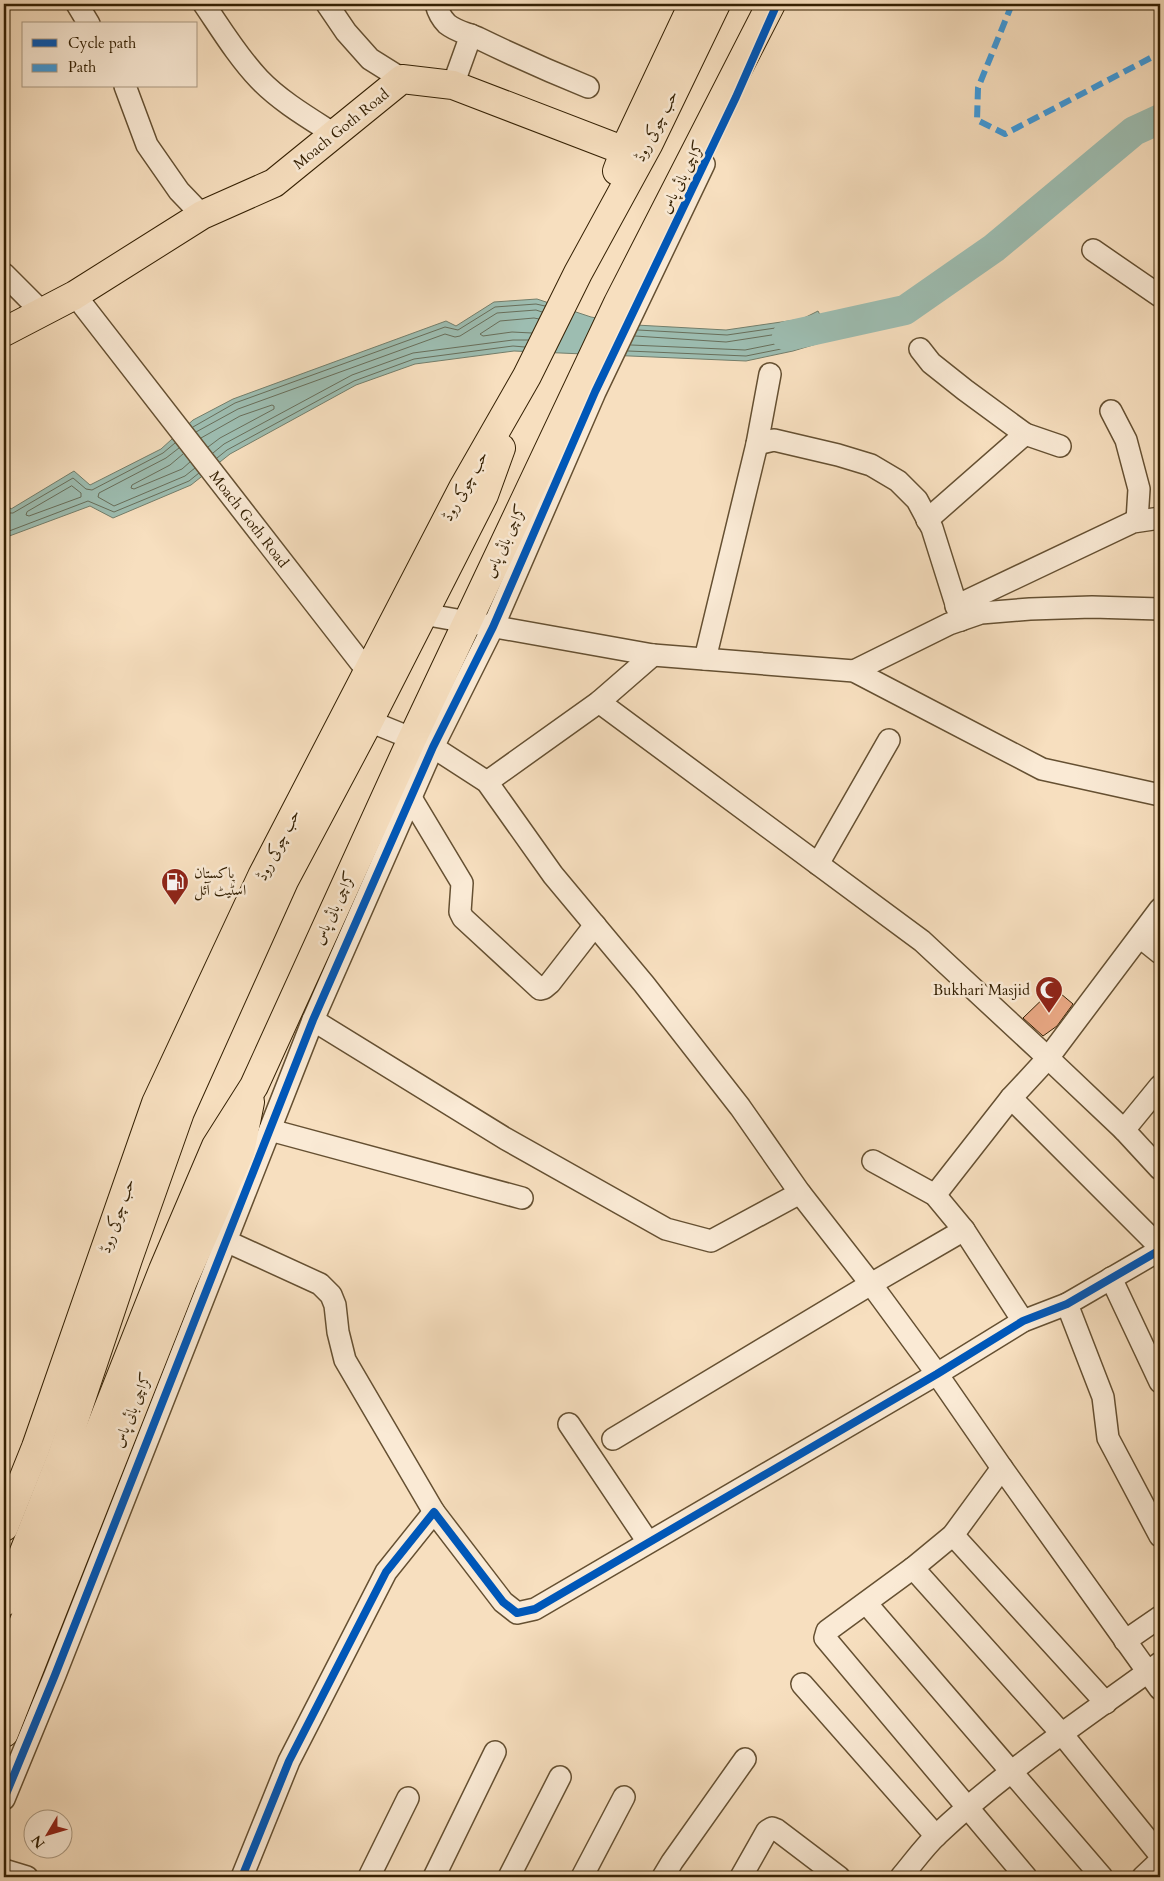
<svg xmlns="http://www.w3.org/2000/svg" width="1164" height="1881" viewBox="0 0 1164 1881" font-family="Cardo,Amiri,serif">
<style>
.water{fill:#9dbdb1;stroke:#737e6b}
.lines{fill:none;stroke-linecap:round;stroke-linejoin:round}
.shore{stroke:#686e5a;stroke-width:1}
.river{stroke:#9dbdb1;stroke-width:30}
.building{fill:#e7a682;stroke:#342003}
.minor-casing{stroke:#655032;stroke-width:24}
.major-casing{stroke:#342003;stroke-width:30}
.highway-casing{stroke:#342003;stroke-width:30}
.minor{stroke:#faead5;stroke-width:21}
.major{stroke:#f7dfbf;stroke-width:28}
.highway{stroke:#f7dfbf;stroke-width:28}
.quiet{stroke:#3e9bdd;stroke-width:6;stroke-dasharray:12 6;stroke-linecap:butt}
.cycleway-casing{stroke:#faead5;stroke-width:11}
.cycleway{stroke:#0057b8;stroke-width:8}
.labels{text-anchor:middle;dominant-baseline:central;stroke-width:5;stroke-linejoin:round;paint-order:stroke}
.street-label{font-size:15px;fill:#342003;stroke:#faead5}
.poi-label{font-size:15px;fill:#342003;stroke:#faead5;text-anchor:start}
</style>
<rect width="100%" height="100%" fill="#f7dfbf"/>
<filter id="stains"><feTurbulence type="fractalNoise" baseFrequency=".004" numOctaves="4"/><feColorMatrix values="0 0 0 0 .2 0 0 0 0 .09 0 0 0 0 .02 0 0 0 .5 -.17"/></filter>
<radialGradient id="worn" r=".72"><stop offset=".6" stop-color="#630" stop-opacity="0"/><stop offset="1" stop-color="#630" stop-opacity=".3"/></radialGradient>
<!-- water -->
<path class="water" d="M537 299 591 317 636 325 726 330 802 319 818 311 833 339 793 351 746 361 514 351 415 364 356 385 230 454 191 485 113 518 90 506 4 538V501L11 509 74 471 90 485 161 449 193 420 233 399 446 321 456 326 494 302Z"/>
<g class="lines">
<!-- shore -->
<g class="shore">
<path d="M532 333 512 332 483 336 480 334 500 321 534 318 539 319"/>
<path d="M631 345 745 350 790 341 814 333 816 331 812 327 804 330 726 342 635 336"/>
<path d="M628 351 746 356 791 347 823 337 825 335 815 319 803 324 727 335 638 330"/>
<path d="M193 427 235 403 445 327 458 330 495 307 536 304 545 306"/>
<path d="M196 432 238 409 445 334 455 337 460 336 497 313 536 310 542 312"/>
<path d="M201 438 240 416 272 405 274 406V409L220 438 208 447"/>
<path d="M179 448 166 458 99 493 98 497 114 506 185 476 195 468"/>
<path d="M213 453 224 444 352 375 413 353 513 340H528"/>
<path d="M183 454 170 465 132 485 131 488 134 489 182 469 190 462"/>
<path d="M217 458 227 450 354 381 414 359 513 346 525 347"/>
<path d="M72 486 81 493V497L29 516 26 515 27 512Z"/>
<path d="M4 509 8 513H13L73 478 86 489 92 490 163 453 175 443"/>
<path d="M4 533 88 501 114 512 189 481 199 473"/>
</g>
<!-- river -->
<path class="river" d="M787 336 905 310 994 248 1134 131 1160 119"/>
</g>
<!-- building -->
<path class="building" d="M1054 988 1073 1004 1057 1026 1043 1036 1023 1018Z"/>
<g class="lines">
<defs>
<g id="minor">
<path d="M77 4 89 24"/>
<path d="M204 4C221 29 238 57 259 79 280 101 309 118 334 134"/>
<path d="M327 4 346 32 370 59 402 79"/>
<path d="M436 4C438 12 441 18 447 24 457 32 467 33 478 38 515 56 551 72 588 87"/>
<path d="M453 85 471 35"/>
<path d="M125 86 147 145 179 191 202 215"/>
<path d="M1093 250 1160 296"/>
<path d="M4 274 42 312"/>
<path d="M75 295 368 672"/>
<path d="M920 349 931 363 965 390 1025 434 1060 446"/>
<path d="M1111 411 1126 440 1139 489 1137 521"/>
<path d="M757 444 774 440 838 455 871 465 898 481 917 500 932 528 961 620"/>
<path d="M927 520 1025 434"/>
<path d="M956 606 1133 522 1160 518"/>
<path d="M423 614 653 655 854 671 1042 769 1160 795"/>
<path d="M705 659 757 444 770 374"/>
<path d="M854 671 949 624 981 613 1030 609 1092 607 1160 609"/>
<path d="M599 702 922 941 1048 1058 1124 1130 1160 1169"/>
<path d="M369 721 433 747 487 782 553 875 644 984 740 1107 800 1193 871 1284 937 1374 1002 1468 1160 1689"/>
<path d="M487 782 599 702 653 655"/>
<path d="M411 798 462 883 460 912 463 918 540 989 544 988 550 983 595 925"/>
<path d="M818 864 889 740"/>
<path d="M1140 937 1160 953"/>
<path d="M313 1020 506 1139 666 1229 711 1241 800 1193"/>
<path d="M1011 1098 1160 1247"/>
<path d="M270 1130 522 1198"/>
<path d="M1124 1130 1160 1086"/>
<path d="M873 1161 935 1195 964 1230 1023 1321"/>
<path d="M935 1195 1011 1098 1048 1058 1160 909"/>
<path d="M226 1241 320 1284 331 1295 335 1305 338 1332 345 1360 434 1512"/>
<path d="M1111 1278 1160 1382"/>
<path d="M1067 1304 1103 1397 1108 1438 1160 1536"/>
<path d="M569 1424 648 1542"/>
<path d="M613 1439 871 1284 964 1230"/>
<path d="M1002 1468 953 1535 913 1568 827 1631 825 1638 1026 1877"/>
<path d="M953 1535 1106 1703"/>
<path d="M913 1568 1062 1734 1160 1855"/>
<path d="M866 1603 1102 1877"/>
<path d="M1125 1641 1160 1617"/>
<path d="M802 1684 936 1836"/>
<path d="M4 1799 55 1675 313 1020 433 747 493 627 595 392 704 164"/>
<path d="M4 1870 27 1877"/>
<path d="M242 1877 289 1761 386 1572 434 1512 503 1602 517 1613 535 1609 937 1374 1023 1321 1067 1304 1160 1250"/>
<path d="M369 1877 408 1798"/>
<path d="M434 1877 495 1752"/>
<path d="M509 1877 560 1777"/>
<path d="M582 1877 624 1797"/>
<path d="M663 1877 672 1862 745 1759"/>
<path d="M741 1877 767 1831 772 1828 777 1830 839 1877"/>
<path d="M901 1877C913 1863 924 1847 938 1834 1006 1770 1085 1718 1160 1663"/>
<path d="M1143 1877 1160 1861"/>
</g>
<path id="major" d="M4 332 75 295 202 215 274 183 402 79 453 85 625 151"/>
<g id="highway">
<path d="M617 171 628 142 693 4"/>
<path d="M4 1527 36 1447 156 1103 262 876 463 488 527 376 578 273 649 143 716 4"/>
<path d="M4 1602 62 1456 128 1259 180 1112 284 881 369 721 484 495 501 448"/>
<path d="M4 1672 163 1270 216 1146 254 1086 412 739 618 303 771 4"/>
<path d="M4 1733 183 1281 240 1152 250 1102"/>
</g>
</defs>
<!-- minor casing -->
<use href="#minor" class="minor-casing"/>
<!-- major casing -->
<use href="#major" class="major-casing"/>
<!-- highway casing -->
<use href="#highway" class="highway-casing"/>
<!-- minor -->
<use href="#minor" class="minor"/>
<!-- major -->
<use href="#major" class="major"/>
<!-- highway -->
<use href="#highway" class="highway"/>
<!-- quiet -->
<path class="quiet" d="M1012 4 978 88 977 120 1005 134 1160 53"/>
<defs>
<g id="cycleway">
<path d="M4 1799 55 1675 313 1020 433 747 493 627 595 392 736 97 777 4"/>
<path d="M242 1877 289 1761 386 1572 434 1512 503 1602 517 1613 535 1609 937 1374 1023 1321 1067 1304 1160 1250"/>
</g>
</defs>
<!-- cycleway casing -->
<use href="#cycleway" class="cycleway-casing"/>
<!-- cycleway -->
<use href="#cycleway" class="cycleway"/>
</g>
<!-- icons -->
<defs>
<symbol id="fuel-pin" viewBox="-11 -11 22 30"><path d="M0 17L-7.5 6A9.5 9.5 0 1 1 7.5 6Z" fill="#8f2418" stroke="#faead5"/><path d="M-5.5-6h7V0h2V4h1.3V-2.5L3-4.5l.8-.8L6-3V5H2.5V1h-1V6h-7ZM-4.2-4.7v3.2H.2V-4.7Z" fill="#fff"/></symbol>
<symbol id="mosque-pin" viewBox="-11 -11 22 30"><path d="M0 17L-7.5 6A9.5 9.5 0 1 1 7.5 6Z" fill="#8f2418" stroke="#faead5"/><path d="M3.5-4.9A6 6 0 1 0 3.5 4.9A5 5 0 1 1 3.5-4.9Z" fill="#fff"/></symbol>
</defs>
<g fill-rule="evenodd">
<use href="#fuel-pin" x="159" y="866" width="32" height="43"/>
<use href="#mosque-pin" x="1033" y="974" width="32" height="43"/>
</g>
<g class="labels">
<!-- street labels -->
<g class="street-label">
<text transform="translate(656 126) rotate(-63)">حب چوکی روڈ</text>
<text transform="translate(341 129) rotate(-39)">Moach Goth Road</text>
<text transform="translate(682 177) rotate(-63)">کراچی بائی پاس</text>
<text transform="translate(465 486) rotate(-61)">حب چوکی روڈ</text>
<text transform="translate(249 519) rotate(52)">Moach Goth Road</text>
<text transform="translate(505 541) rotate(-65)">کراچی بائی پاس</text>
<text transform="translate(278 845) rotate(-63)">حب چوکی روڈ</text>
<text transform="translate(334 908) rotate(-65)">کراچی بائی پاس</text>
<text transform="translate(117 1216) rotate(-71)">حب چوکی روڈ</text>
<text transform="translate(132 1410) rotate(-68)">کراچی بائی پاس</text>
</g>
<!-- poi labels -->
<g class="poi-label">
<text x="194" y="873">پاکستان<tspan x="194" dy="17">اسٹیٹ آئل</tspan></text>
<text x="1030" y="990" text-anchor="end">Bukhari Masjid</text>
</g>
</g>
<!-- margin -->
<rect width="1164" height="1881" fill="none" stroke="#f7dfbf" stroke-width="20"/>
<rect x="5" y="5" width="1154" height="1871" fill="none" stroke="#342003" stroke-width="2.5"/>
<rect x="10" y="10" width="1144" height="1861" fill="none" stroke="#342003"/>
<!-- legend -->
<rect x="22" y="22" width="175" height="65" fill="#faead5" stroke="#ab9981"/>
<rect x="32" y="39" width="25" height="8" fill="#0057b8" stroke="#ab9981"/>
<text x="68" y="48" font-size="15" fill="#342003">Cycle path</text>
<rect x="32" y="64" width="25" height="8" fill="#3e9bdd" stroke="#ab9981"/>
<text x="68" y="72" font-size="15" fill="#342003">Path</text>
<!-- north arrow -->
<g transform="translate(48 1834) rotate(232)"><circle r="24" fill="#faead5" stroke="#ab9981"/>
<path d="M0-4L9 19L0 12L-9 19Z" fill="#8f2418"/>
<text y="-8" font-size="14" font-weight="bold" text-anchor="middle" fill="#342003">N</text>
</g>
<rect width="100%" height="100%" filter="url(#stains)"/>
<rect width="100%" height="100%" fill="url(#worn)"/>
</svg>
